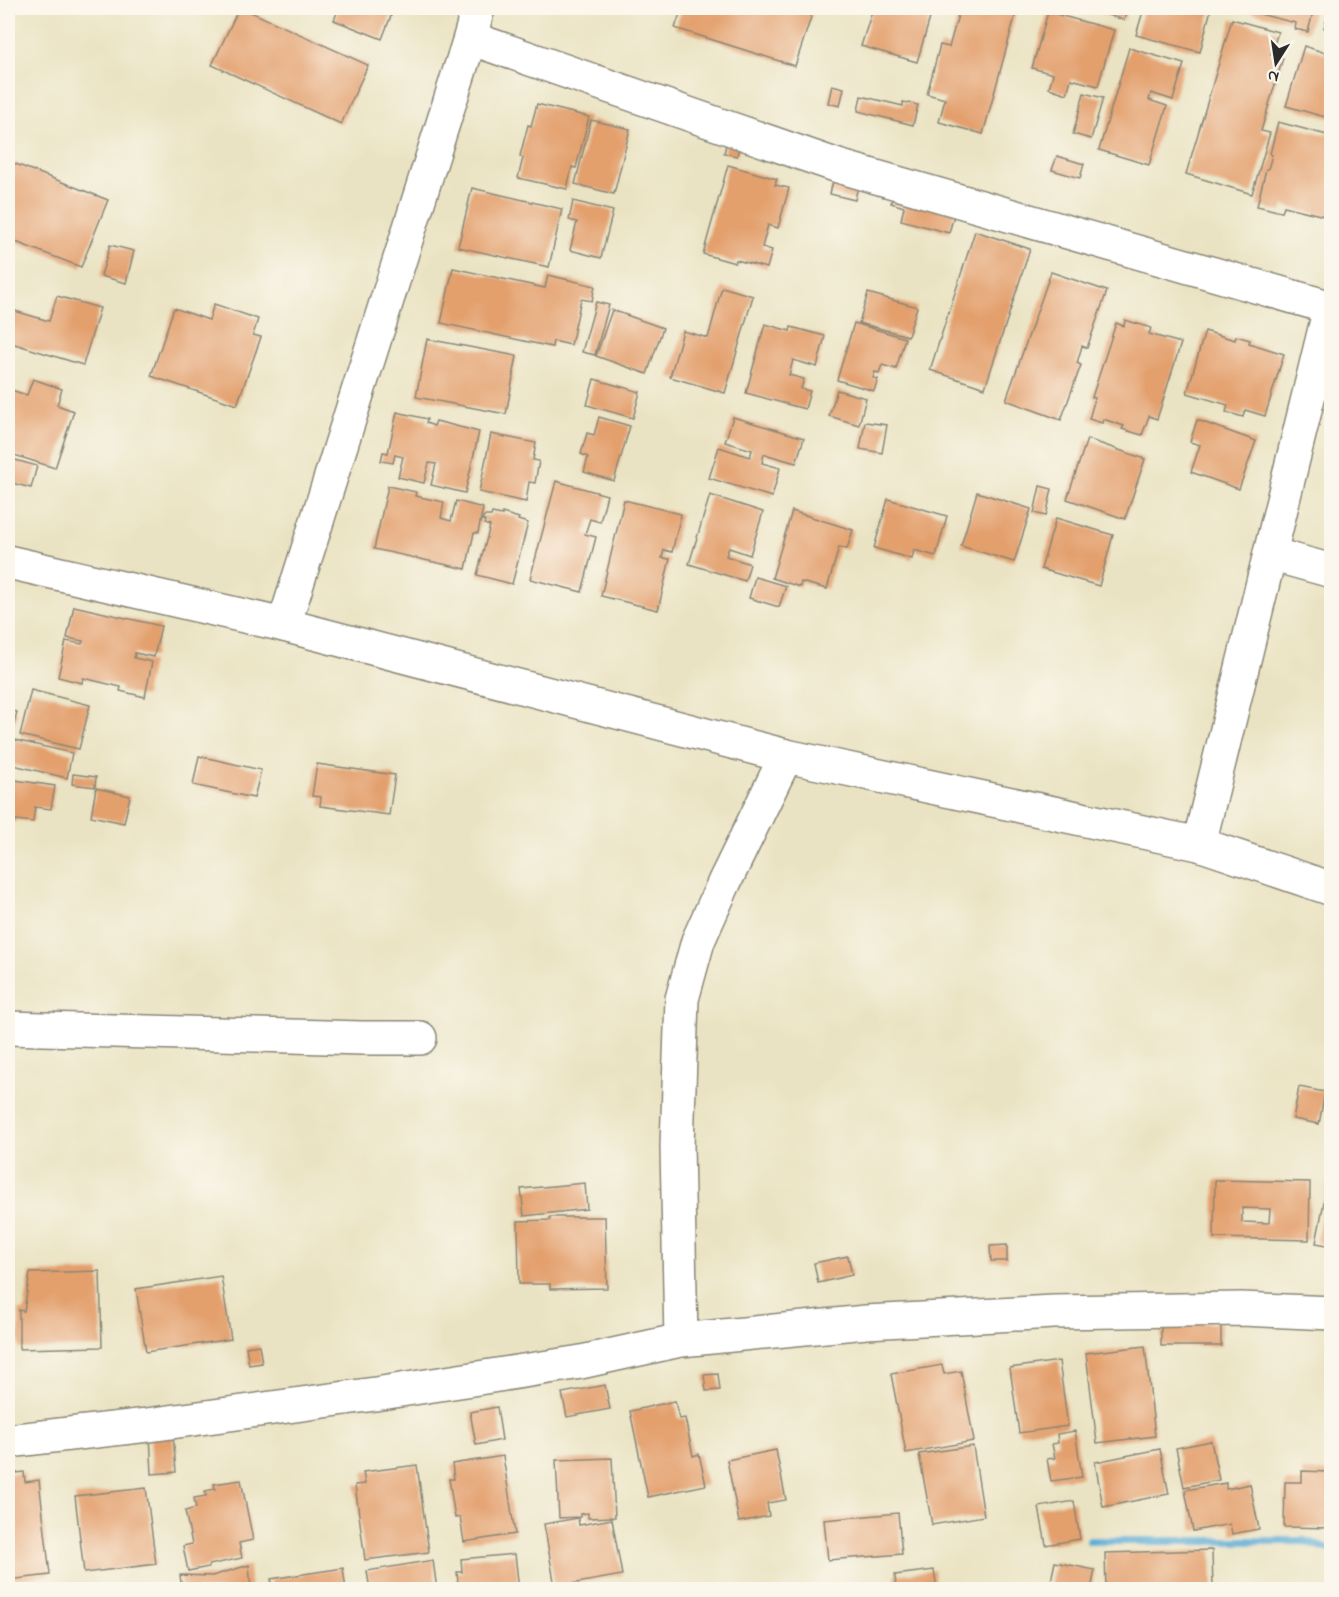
<svg xmlns="http://www.w3.org/2000/svg" width="1339" height="1597" viewBox="0 0 1339 1597" font-family="'Indie Flower',sans-serif">
<style>
.lines{fill:none;stroke-linecap:round;stroke-linejoin:round}
.stream{stroke:#5badd6;stroke-width:8}
.building{fill:#e39f6c;fill-rule:evenodd}
.minor-casing{stroke:#8a8777;stroke-width:36}
.minor{stroke:#fff;stroke-width:33}
</style>
<rect width="100%" height="100%" fill="#fbf7ec"/>
<filter id="ink" filterUnits="userSpaceOnUse"><feTurbulence type="fractalNoise" baseFrequency=".0167" numOctaves="2"/><feDisplacementMap in="SourceGraphic" scale="12" xChannelSelector="R" yChannelSelector="G"/><feConvolveMatrix kernelMatrix="1 2 1 2 8 2 1 2 1" color-interpolation-filters="sRGB"/></filter>
<filter id="wash" filterUnits="userSpaceOnUse"><feTurbulence type="fractalNoise" baseFrequency=".008" numOctaves="4" result="noise"/><feDisplacementMap in="SourceGraphic" scale="24" xChannelSelector="R" yChannelSelector="G"/><feGaussianBlur stdDeviation="1.35" result="paint"/><feColorMatrix in="noise" values="0 0 0 0 0 0 0 0 0 0 0 0 0 0 0 0 0 1.4 0 .05"/><feComposite in="paint" operator="in"/></filter>
<g filter="url(#wash)">
<rect width="100%" height="100%" fill="#eae3c3"/>
<g class="lines">
<!-- stream -->
<path class="stream" d="M1090 1541H1304L1332 1550"/>
</g>
<g id="blocks">
<!-- building -->
<g class="building">
<path d="M239 8H242L368 65 341 124 212 65Z"/>
<path d="M339 8H394L382 39 334 20Z"/>
<path d="M682 8H814L795 66 675 28Z"/>
<path d="M873 8H933L917 62 861 46Z"/>
<path d="M960 8H996L1016 13 983 134 939 122 945 99 927 94 940 45 949 47Z"/>
<path d="M1085 8H1128L1124 20Z"/>
<path d="M1144 8H1204L1211 9 1200 52 1136 35Z"/>
<path d="M1243 8H1314L1308 32 1295 29 1296 23 1243 10Z"/>
<path d="M1330 8H1332V30L1324 28Z"/>
<path d="M1048 12 1114 30 1098 86 1071 79 1067 94 1049 88 1053 74 1032 68Z"/>
<path d="M1232 19 1278 32 1271 54 1283 58 1261 131 1270 133 1252 194 1186 174Z"/>
<path d="M1304 46 1332 55V119L1286 106Z"/>
<path d="M1129 48 1184 64 1173 100 1151 93 1149 100 1167 106 1149 165 1099 150Z"/>
<path d="M832 85 844 88 840 106 828 103Z"/>
<path d="M1084 93 1103 98 1091 139 1073 134Z"/>
<path d="M861 96 903 106V102L918 105 913 125 858 111Z"/>
<path d="M537 104 589 117 576 168 572 167 567 189 518 178 523 158 520 156 528 125 531 126Z"/>
<path d="M591 120 630 129 614 194 575 184Z"/>
<path d="M1278 122 1327 135 1328 130 1332 131V218L1284 206 1282 212 1257 206 1266 169H1268L1272 155 1270 154Z"/>
<path d="M729 133 742 136 737 156 724 153Z"/>
<path d="M1057 156 1084 164 1080 178 1052 170Z"/>
<path d="M8 161 108 200 81 267 8 239Z"/>
<path d="M728 165 777 179 775 185 789 188 778 228 768 225 762 247 772 250 767 268 736 260 735 263 703 254Z"/>
<path d="M834 176 859 181 855 200 830 194Z"/>
<path d="M472 188 562 209 549 267 458 247Z"/>
<path d="M895 188 957 204 949 233 901 220 904 207 891 203Z"/>
<path d="M573 201 613 211 601 258 570 250 577 222 569 220Z"/>
<path d="M975 231 1030 249 985 388 930 370Z"/>
<path d="M110 245 134 251 126 283 101 276Z"/>
<path d="M453 268 545 288 548 275 595 286 592 301 581 299 571 345 553 341 552 347 441 323Z"/>
<path d="M1051 272 1107 291 1087 348 1082 346 1077 363 1081 365 1061 420 1006 400Z"/>
<path d="M722 287 753 296 725 393 670 377 683 331 708 338Z"/>
<path d="M868 293 917 307 908 336 859 323Z"/>
<path d="M57 296 100 308 83 365 8 342V309L49 321Z"/>
<path d="M596 302 609 305 595 355 582 352Z"/>
<path d="M214 304 258 319 253 335 261 337 237 405 151 376 174 308 209 320Z"/>
<path d="M612 310 663 328 647 374 596 356Z"/>
<path d="M1125 320 1151 328 1149 334 1181 343 1157 419 1149 416 1142 435 1122 429 1124 426 1103 419 1102 423 1089 419 1095 398 1092 397 1116 323 1124 326Z"/>
<path d="M854 323 905 338 896 369 882 365 879 373 875 372 873 378 878 379 874 391 837 380Z"/>
<path d="M765 324 790 331 791 327 825 336 817 367 793 360 789 375 804 379 801 389 810 391 805 409 746 393Z"/>
<path d="M1205 331 1235 340 1236 336 1250 340 1249 343 1284 354 1265 416 1245 410 1243 417 1226 412 1228 405 1187 393Z"/>
<path d="M427 339 517 356 506 414 416 397Z"/>
<path d="M33 379 62 389 57 405 74 411 55 468 8 453V389L27 395Z"/>
<path d="M594 379 640 392 633 418 587 405Z"/>
<path d="M837 390 866 398 859 425 829 416Z"/>
<path d="M397 412 427 419 426 423 434 426 436 421 479 432 465 493 431 485 436 464 429 463 424 483 398 477 403 457 395 455 393 463 381 461 383 452 388 453Z"/>
<path d="M599 417 630 426 614 481 584 472 588 457 581 454 587 433 594 435Z"/>
<path d="M733 417 804 438 796 463 764 454 762 463 780 468 772 497 709 478 719 447 750 457 752 450 725 442Z"/>
<path d="M1197 420 1256 441 1239 489 1191 472 1200 445 1190 442Z"/>
<path d="M865 422 887 425 882 453 860 449Z"/>
<path d="M491 434 536 443 533 460 539 461 535 483 529 482 526 502 479 492Z"/>
<path d="M1087 439 1145 459 1125 519 1067 499Z"/>
<path d="M8 458 37 466 31 488 8 482Z"/>
<path d="M556 481 607 495 600 522 590 519 585 534 596 537 582 592 530 579Z"/>
<path d="M388 486 416 492 415 496 444 502 441 518 451 521 456 501 483 508 478 533H474L466 569 374 549Z"/>
<path d="M1040 486 1052 489 1046 516 1034 513Z"/>
<path d="M977 492 1031 509 1014 562 961 546Z"/>
<path d="M710 495 763 512 750 555 729 548 726 556 750 564 745 581 689 564Z"/>
<path d="M888 499 947 516 936 556 914 550 912 559 874 548Z"/>
<path d="M624 500 681 514 672 552 664 550 662 558 670 559 658 610 601 596Z"/>
<path d="M792 511 853 530 847 549 839 547 827 589 801 582 800 587 772 578Z"/>
<path d="M492 513 502 515V513L519 518 518 520 528 523 512 584 477 575 490 526 484 524 485 521 482 520 484 516H491Z"/>
<path d="M1056 518 1113 535 1099 586 1041 569Z"/>
<path d="M755 577 786 586 779 607 749 598Z"/>
<path d="M74 606 161 626 154 657 135 653 134 658 152 662 145 697 120 691 121 687 83 678 82 683 58 677 66 641 82 644 83 641 67 638Z"/>
<path d="M31 690 90 705 79 749 20 735Z"/>
<path d="M8 710 17 712 10 738H8Z"/>
<path d="M15 740 72 753 67 778 9 764Z"/>
<path d="M199 756 261 770 254 798 193 785Z"/>
<path d="M317 764 395 775 389 815 320 806 321 797 312 796Z"/>
<path d="M73 774 96 777 95 787 72 784Z"/>
<path d="M8 779 55 786 51 809 35 807 33 822 16 820 15 822 8 821Z"/>
<path d="M96 788 130 796 124 823 91 816Z"/>
<path d="M1299 1087 1325 1092 1319 1124 1293 1119Z"/>
<path d="M1330 1171H1332V1246L1316 1243Z"/>
<path d="M1215 1180 1310 1182 1309 1240 1214 1238ZM1242 1208 1270 1209 1269 1223 1242 1222Z"/>
<path d="M585 1183 587 1209 524 1216 521 1189Z"/>
<path d="M550 1217H605L607 1288 550 1289V1284H519L518 1221 550 1220Z"/>
<path d="M1007 1245V1261H991L990 1246Z"/>
<path d="M848 1256 852 1275 818 1283 814 1263Z"/>
<path d="M100 1271 102 1347 19 1349V1310L24 1311 30 1273Z"/>
<path d="M221 1276 231 1339 146 1352 136 1289Z"/>
<rect x="1161" y="1323" width="60" height="23"/>
<path d="M259 1345 262 1363 249 1365 246 1347Z"/>
<path d="M1145 1346 1155 1436 1097 1443 1086 1353Z"/>
<path d="M1059 1361 1068 1426 1019 1433 1010 1368Z"/>
<path d="M942 1365 944 1374 961 1371 974 1441 906 1453 891 1374Z"/>
<path d="M718 1374 720 1390 706 1391 704 1375Z"/>
<path d="M605 1385 610 1409 567 1417 562 1393Z"/>
<path d="M675 1401 679 1419 685 1418 693 1456 699 1454 706 1485 648 1497 630 1411Z"/>
<path d="M497 1407 502 1440 476 1445 470 1412Z"/>
<path d="M1075 1431 1082 1477 1051 1481 1047 1459 1055 1458 1052 1444 1058 1443 1057 1434Z"/>
<path d="M173 1434 176 1472 152 1474 150 1435Z"/>
<path d="M1211 1441 1219 1480 1184 1487 1176 1448Z"/>
<path d="M973 1446 984 1516 932 1525 919 1454Z"/>
<path d="M1160 1449 1169 1494 1103 1507 1095 1462Z"/>
<path d="M776 1450 786 1500 767 1503 769 1516 739 1522 727 1460Z"/>
<path d="M503 1456 515 1534 464 1542 460 1517 455 1518 449 1479H454L452 1464Z"/>
<path d="M612 1458 615 1517 588 1518V1513L580 1514V1517L559 1518 556 1460Z"/>
<path d="M417 1465 429 1552 365 1560 355 1485 365 1484 363 1472Z"/>
<path d="M1302 1471 1328 1472V1482H1332V1528L1284 1527 1285 1482H1302Z"/>
<path d="M24 1472 25 1482 39 1480 50 1575 8 1580V1474Z"/>
<path d="M241 1480 253 1540 239 1543 242 1558 209 1565V1567L188 1571 183 1546 192 1544 185 1511 196 1508 194 1498 206 1496 205 1491 215 1489 214 1484Z"/>
<path d="M1226 1483V1489L1250 1484 1259 1529 1232 1534 1230 1524 1193 1531 1185 1490Z"/>
<path d="M146 1488 156 1564 84 1573 75 1496Z"/>
<path d="M1074 1501 1080 1539 1046 1545 1039 1507Z"/>
<path d="M898 1513 902 1554 828 1560 824 1520Z"/>
<path d="M578 1518 579 1525 612 1519 622 1575 555 1587 544 1524Z"/>
<path d="M1212 1550 1213 1590H1106L1105 1553Z"/>
<path d="M515 1554 519 1590H456V1583H458L457 1572H462L461 1559Z"/>
<path d="M433 1560 437 1590H370L367 1571Z"/>
<path d="M1055 1562 1095 1570 1091 1590H1049Z"/>
<path d="M249 1565 251 1590H182L180 1575 212 1576Z"/>
<path d="M343 1568 346 1590H272L271 1579Z"/>
<path d="M934 1570 937 1590H889V1588L896 1587 895 1575Z"/>
</g>
</g>
</g>
<g filter="url(#ink)">
<use href="#blocks" fill-opacity="0" stroke="#8a8777" stroke-width="1.5"/>
<g class="lines">
<defs>
<g id="minor">
<path d="M470 38 838 166 1332 308"/>
<path d="M1270 554 1332 571"/>
<path d="M8 562 284 625 786 756 1199 844 1332 889"/>
<path d="M284 625 470 38 478 8"/>
<path d="M1199 844 1330 308"/>
<path d="M8 1028 362 1038H420"/>
<path d="M681 1340 677 1146 682 999 698 941 724 883 786 756"/>
<path d="M8 1441 148 1425 375 1394 581 1362 681 1340 866 1322 1054 1312 1242 1309 1332 1313"/>
</g>
</defs>
<!-- minor casing -->
<use href="#minor" class="minor-casing"/>
<!-- minor -->
<use href="#minor" class="minor"/>
</g>
</g>
<!-- margin -->
<rect width="1339" height="1597" fill="none" stroke="#fbf7ec" stroke-width="30"/>
<!-- north arrow -->
<g transform="translate(1276 63) rotate(192)" stroke="#fbf7ec" stroke-width="4.5" paint-order="stroke">
<path d="M0-4.5L10 22L0 15L-10 22Z" fill="#2b2b2b"/>
<text y="-9" font-size="16" font-weight="bold" text-anchor="middle" fill="#2b2b2b">N</text>
</g>
</svg>
